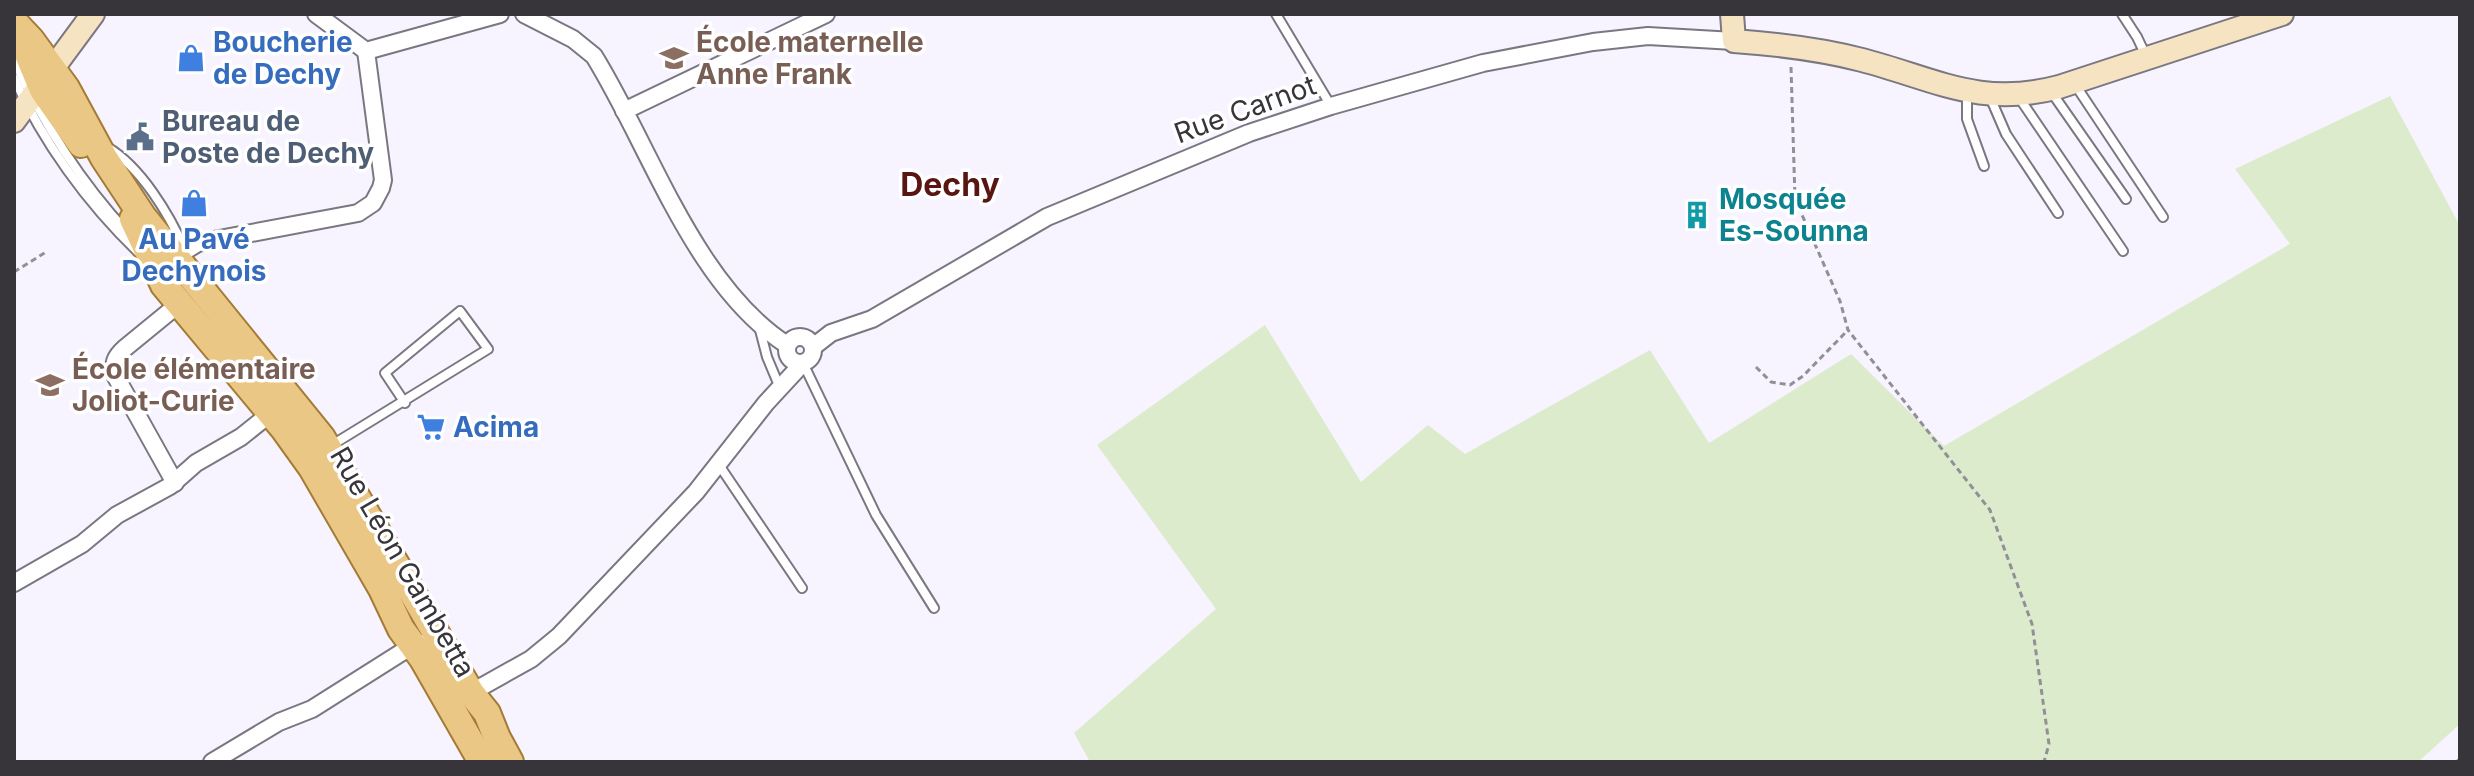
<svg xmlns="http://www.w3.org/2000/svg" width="2474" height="776" viewBox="0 0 2474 776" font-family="Inter,sans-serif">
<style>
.green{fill:#ddebcd}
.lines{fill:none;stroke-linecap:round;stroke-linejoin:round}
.lane-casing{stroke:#7a7781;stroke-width:12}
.street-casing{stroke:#7a7781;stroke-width:20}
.secondary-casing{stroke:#7a7781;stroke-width:26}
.primary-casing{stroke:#a37b35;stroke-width:30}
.path{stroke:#928f97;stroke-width:3;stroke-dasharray:6 4;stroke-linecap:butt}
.lane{stroke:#fff;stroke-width:8}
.street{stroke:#fff;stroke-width:16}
.secondary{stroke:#f5e3c2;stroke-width:22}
.primary{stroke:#ebc785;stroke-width:26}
.labels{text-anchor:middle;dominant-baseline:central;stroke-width:7;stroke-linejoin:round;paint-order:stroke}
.shop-label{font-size:28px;font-weight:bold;fill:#366cbe;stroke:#fff;text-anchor:start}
.education-label{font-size:28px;font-weight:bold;fill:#785e54;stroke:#fff;text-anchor:start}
.street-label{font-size:28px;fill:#37353a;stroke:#fff}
.service-label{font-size:28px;font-weight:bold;fill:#4e5e75;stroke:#fff;text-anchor:start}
.culture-label{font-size:28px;font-weight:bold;fill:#0d838f;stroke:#fff;text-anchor:start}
.quarter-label{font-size:32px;font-weight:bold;fill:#591511;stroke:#fff}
</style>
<rect width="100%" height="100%" fill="#f7f3ff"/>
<!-- green -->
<path class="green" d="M2390 96 2460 226V724L2418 762H1090L1074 733 1216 609 1097 445 1265 325 1361 482 1428 425 1465 454 1650 350 1709 443 1851 354 1944 446 2290 244 2235 169Z"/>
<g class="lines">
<defs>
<g id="lane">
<path d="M1276 14 1331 106"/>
<path d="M2122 14 2137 37 2147 58"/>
<path d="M14 60C43 123 80 181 127 232"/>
<path d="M14 78C43 142 87 203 138 252"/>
<path d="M2074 83 2163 217"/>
<path d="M2050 90 2126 199"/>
<path d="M1967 93V119L1984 166"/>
<path d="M2018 96 2123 251"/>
<path d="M1990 97 2006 134 2058 213"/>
<path d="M107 147C141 167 169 214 185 250"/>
<path d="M759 326 767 357 780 388"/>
<path d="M803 363 876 515 934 608"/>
<path d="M332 445 488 349 460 311 385 373 405 403"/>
<path d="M719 465 802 588"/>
</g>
<g id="street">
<path d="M316 14 366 51 500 14"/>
<path d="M524 14 573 39 594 56C651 148 694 285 787 345"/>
<path d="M624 111 826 14"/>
<path d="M175 257 198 243 358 213 373 203 381 188 383 180 366 51"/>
<circle cx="800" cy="350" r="13"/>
<path d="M813 347 831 333 872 319 1047 217 1249 133 1331 106 1483 63 1593 42 1648 36 1734 41"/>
<path d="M175 483 116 377C112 363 115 357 125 348L180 303"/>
<path d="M14 583 82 544 117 515 170 486 196 463 241 437 271 413"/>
<path d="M465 696 531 659 559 636 696 492 766 403 803 363"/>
<path d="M212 762 279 722 312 709 418 642"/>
</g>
<g id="secondary">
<path d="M1732 14 1734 41C1776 44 1820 49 1862 60 1935 79 1980 108 2059 87L2282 14"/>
<path d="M14 121 93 14"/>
</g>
<g id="primary">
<path d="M14 22 31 40 66 88 104 158 143 217 322 438 471 693 487 713 497 738 510 762"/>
<path d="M25 47 43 90 81 144"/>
<path d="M133 219 164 285 284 429 312 468 382 589 401 629 423 659 482 762"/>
</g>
</defs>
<!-- lane casing -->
<use href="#lane" class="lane-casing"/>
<!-- street casing -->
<use href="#street" class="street-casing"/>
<!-- secondary casing -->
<use href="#secondary" class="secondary-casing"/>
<!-- primary casing -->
<use href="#primary" class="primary-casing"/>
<!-- path -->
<g class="path">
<path d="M1791 67 1795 199 1840 301 1848 330 1990 510 2032 624 2049 744 2044 762"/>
<path d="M14 272 46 252"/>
<path d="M1756 367 1771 382 1790 385 1803 376 1848 330"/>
<path d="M2456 762 2460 759"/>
</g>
<!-- lane -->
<use href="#lane" class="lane"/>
<!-- street -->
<use href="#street" class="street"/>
<!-- secondary -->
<use href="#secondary" class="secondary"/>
<!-- primary -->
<use href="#primary" class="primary"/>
</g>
<!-- icons -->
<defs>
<symbol id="shop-bare" viewBox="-9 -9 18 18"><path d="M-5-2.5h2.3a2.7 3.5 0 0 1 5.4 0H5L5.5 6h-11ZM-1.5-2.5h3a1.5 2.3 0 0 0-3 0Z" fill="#3f7fe0" stroke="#fff" stroke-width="2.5" paint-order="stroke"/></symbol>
<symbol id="school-bare" viewBox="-9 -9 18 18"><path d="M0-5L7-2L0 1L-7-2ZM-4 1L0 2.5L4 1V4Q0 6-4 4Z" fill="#8d6e63" stroke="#fff" stroke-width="2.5" paint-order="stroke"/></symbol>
<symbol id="civic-bare" viewBox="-9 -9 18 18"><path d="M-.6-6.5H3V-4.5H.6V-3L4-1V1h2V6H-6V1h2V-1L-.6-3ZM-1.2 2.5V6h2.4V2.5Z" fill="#5c6f8a" stroke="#fff" stroke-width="2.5" paint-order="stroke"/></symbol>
<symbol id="building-bare" viewBox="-9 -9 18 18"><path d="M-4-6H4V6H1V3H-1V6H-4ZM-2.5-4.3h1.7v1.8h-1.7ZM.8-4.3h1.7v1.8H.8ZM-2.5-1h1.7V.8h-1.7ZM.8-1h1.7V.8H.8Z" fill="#0f9aa8" stroke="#fff" stroke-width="2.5" paint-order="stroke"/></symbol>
<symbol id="supermarket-bare" viewBox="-9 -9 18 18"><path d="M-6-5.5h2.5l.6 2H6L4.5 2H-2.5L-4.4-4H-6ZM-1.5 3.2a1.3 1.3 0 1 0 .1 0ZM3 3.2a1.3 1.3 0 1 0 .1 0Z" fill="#3f7fe0" stroke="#fff" stroke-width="2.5" paint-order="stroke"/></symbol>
</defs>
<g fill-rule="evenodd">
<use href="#shop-bare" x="171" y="38" width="40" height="40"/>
<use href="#school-bare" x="654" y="38" width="40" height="40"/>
<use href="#civic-bare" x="120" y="117" width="40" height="40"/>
<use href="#shop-bare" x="174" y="183" width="40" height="40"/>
<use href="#building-bare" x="1677" y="195" width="40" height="40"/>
<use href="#school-bare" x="30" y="365" width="40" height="40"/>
<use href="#supermarket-bare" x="411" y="407" width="40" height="40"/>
</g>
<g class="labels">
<!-- shop labels -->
<g class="shop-label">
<text x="213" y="42">Boucherie<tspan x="213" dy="32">de Dechy</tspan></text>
<text x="194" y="239" text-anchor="middle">Au Pavé<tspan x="194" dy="32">Dechynois</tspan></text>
<text x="453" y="427">Acima</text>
</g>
<!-- education labels -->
<g class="education-label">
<text x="696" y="42">École maternelle<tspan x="696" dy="32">Anne Frank</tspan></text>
<text x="72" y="369">École élémentaire<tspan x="72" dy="32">Joliot-Curie</tspan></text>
</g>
<!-- street labels -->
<g class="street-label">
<text transform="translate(1245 109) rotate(-20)">Rue Carnot</text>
<text transform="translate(403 562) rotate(60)">Rue Léon Gambetta</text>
</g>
<!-- service labels -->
<g class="service-label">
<text x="162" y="121">Bureau de<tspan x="162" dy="32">Poste de Dechy</tspan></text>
</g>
<!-- culture labels -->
<g class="culture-label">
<text x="1719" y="199">Mosquée<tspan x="1719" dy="32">Es-Sounna</tspan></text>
</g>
<!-- quarter labels -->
<g class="quarter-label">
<text x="950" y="184">Dechy</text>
</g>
</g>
<!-- border -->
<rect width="2474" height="776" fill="none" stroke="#37353a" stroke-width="32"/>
</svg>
